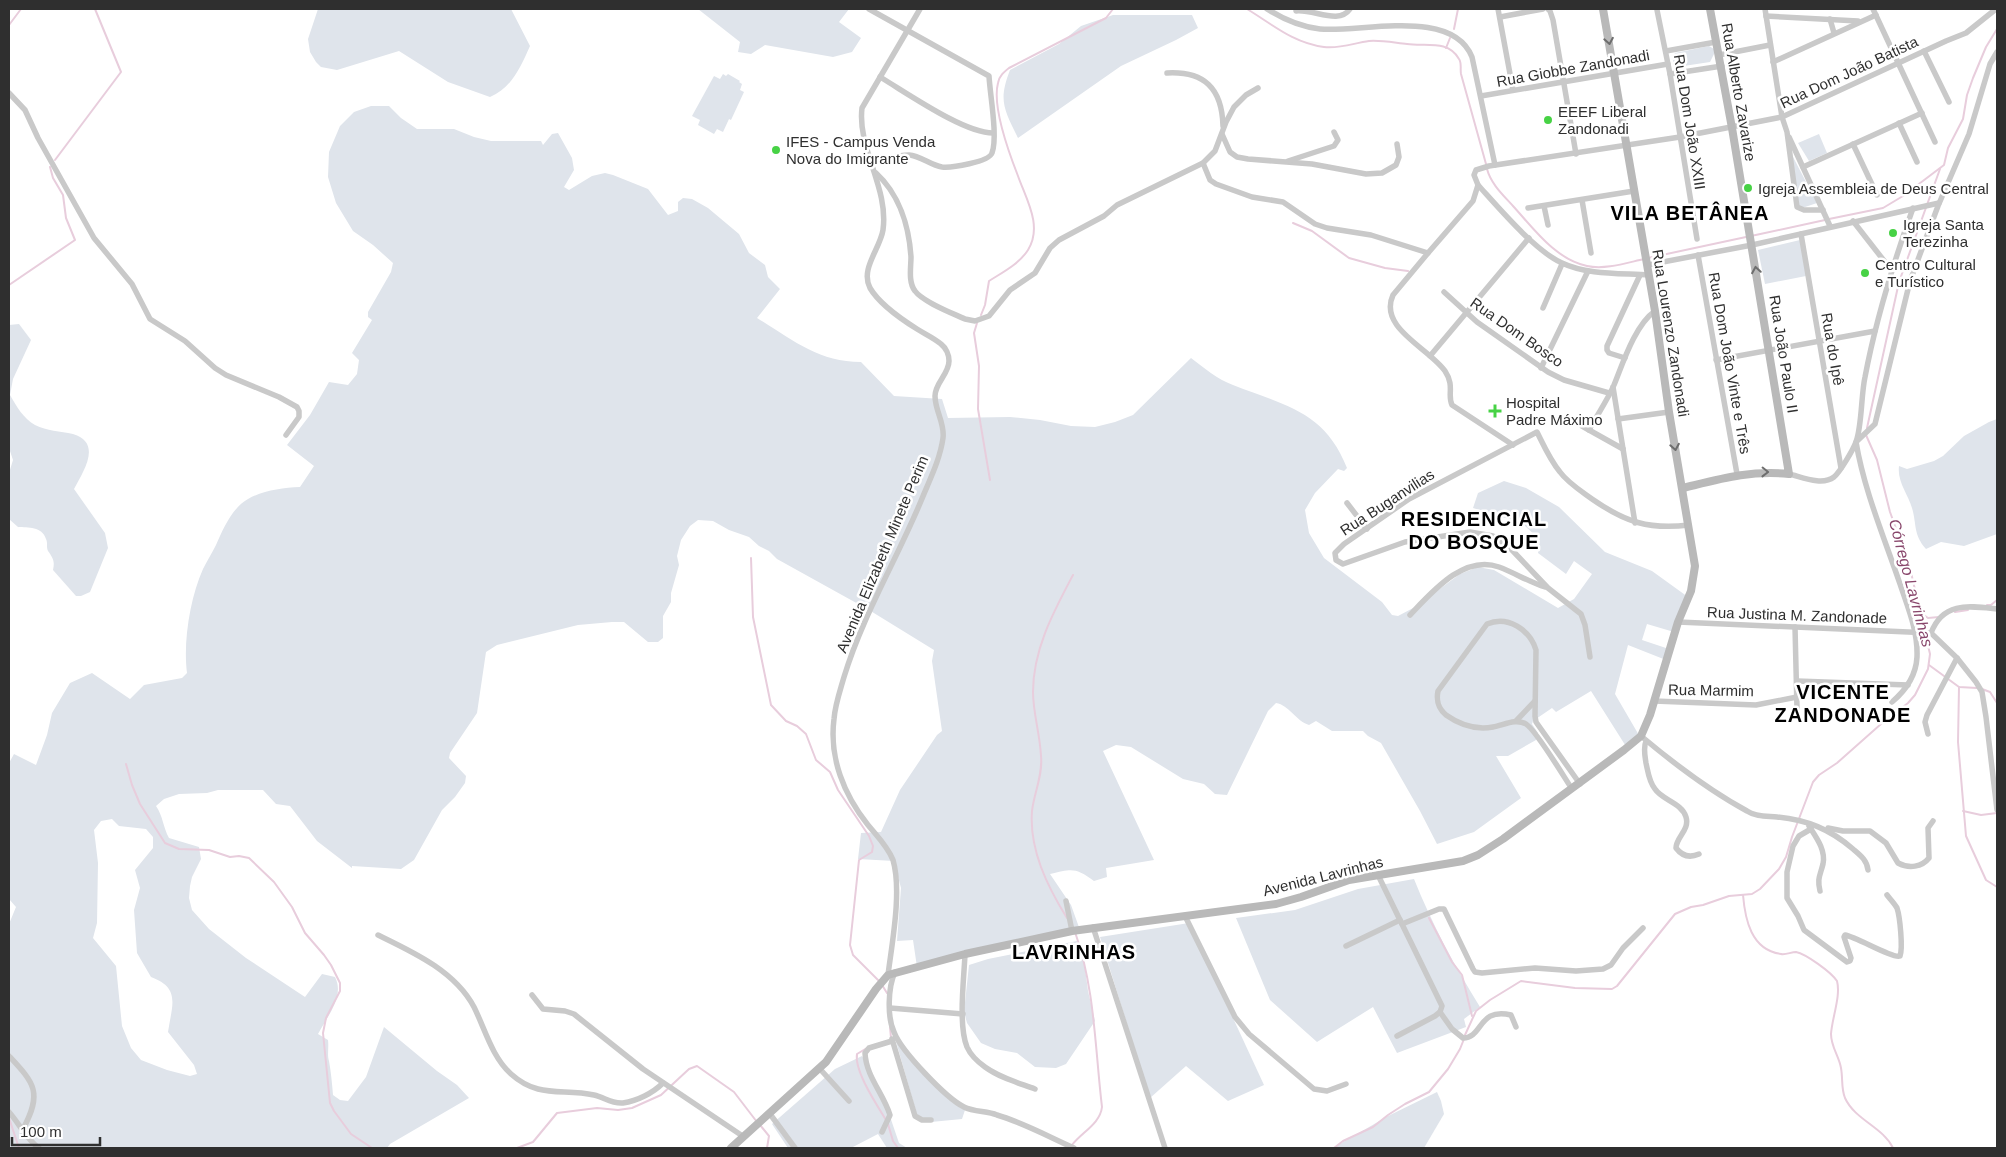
<svg xmlns="http://www.w3.org/2000/svg" width="2006" height="1157" viewBox="0 0 2006 1157" font-family="Arial,sans-serif">
<style>
.green{fill:#dfe4eb;fill-rule:evenodd}
.lines{fill:none;stroke-linecap:round;stroke-linejoin:round}
.stream{stroke:#e8cddc;stroke-width:2}
.street{stroke:#c9c9c9;stroke-width:5.5}
.secondary{stroke:#b9b9b9;stroke-width:8}
.oneway{stroke:#6d6d6d}
.poi-dot{fill:#47d245;stroke:#fff;stroke-width:2}
.labels{text-anchor:middle;dominant-baseline:central;stroke-width:5;stroke-linejoin:round;paint-order:stroke}
.street-label{font-size:15px;fill:#2f2f2f;stroke:#fff}
.poi-label{font-size:15px;fill:#2f2f2f;stroke:#fff;text-anchor:start}
.water-label{font-size:16px;font-style:italic;fill:#88466b;stroke:#fff}
.district-label{font-size:20px;font-weight:bold;letter-spacing:1px;fill:#000;stroke:#fff}
</style>
<rect width="100%" height="100%" fill="#fff"/>
<!-- green -->
<g class="green">
<path d="M318 9H511L530 46C521 66 512 88 490 97L448 82 399 51 337 70 321 67 316 62 310 52 308 39Z"/>
<path d="M698 9H849L839 22 861 38 852 52 833 57 765 45 751 54 738 52 740 42Z"/>
<path d="M1113 15H1192L1198 28 1176 40 1121 66 1018 138C1004 109 998 101 1010 70L1059 44 1081 26Z"/>
<path d="M1709 46 1714 49 1715 52 1710 62 1677 67C1671 63 1673 58 1675 53Z"/>
<path d="M723 74 726 76 728 74 740 81 739 82 742 84 740 90 744 92 731 120 729 119 723 132 717 129 714 134 698 125 700 120 692 116 714 76 720 79Z"/>
<path d="M371 106H389L401 118 417 129H454L474 137 491 141H541L543 145 552 134 558 133 572 158 574 170 564 187 569 190 592 176 605 173 613 175 648 189 668 215 678 211V202L683 198 692 199 708 208 739 234 749 253 765 265 768 277 780 289 757 318C793 340 818 362 861 362L894 396 942 399 948 418 1010 417 1040 420 1071 426 1095 427 1115 422 1133 415 1191 358C1204 368 1217 379 1233 385 1284 405 1325 411 1347 468L1344 471 1338 469 1315 493 1305 510 1309 533 1324 558 1382 602 1392 615 1398 616 1415 607 1460 574 1478 567 1494 570 1558 608 1574 599 1592 574 1574 561 1566 574 1538 553 1540 540 1522 523 1473 508 1478 493 1504 481 1526 488 1559 507 1605 552 1652 571 1688 597 1674 632 1647 624 1642 640 1669 649 1666 660 1628 645 1615 694 1640 737 1627 748 1591 691 1556 712 1552 708 1533 721 1532 724 1538 733 1536 740 1508 756H1496L1521 798 1474 832 1437 844 1420 811 1381 743 1368 736 1363 731H1332L1316 721 1309 725C1296 721 1289 705 1276 703L1268 711 1227 795 1215 794 1204 784 1183 779 1131 747 1116 745 1103 751 1154 860 1106 868 1107 877 1094 881C1075 867 1072 869 1050 874L1071 905 1080 930 917 967 913 940 897 941 901 888 894 861 858 859 861 833 881 832 900 790 937 735 942 731 932 661 934 650 869 610 777 559 769 551 759 546 749 537 729 530 713 521 698 520 690 526 681 540 677 556 679 565 671 593V602L663 616V638L658 642H648L624 622H612L578 625 497 645 486 652 477 713 450 753 449 758 466 776 465 783 455 797 442 810 414 860 401 869 352 866V868L317 841 290 806 276 804 263 790H218L207 793 179 794 164 799 156 806C163 816 163 827 169 838L199 847 201 859 192 877 190 886 189 898 192 910 209 929 246 958 305 997 322 974 335 977C345 996 327 1017 318 1034L328 1040C329 1047 327 1055 329 1061 331 1072 332 1083 333 1095L340 1100 348 1101 366 1077 384 1027 437 1071 457 1085 469 1098 390 1144 387 1148H9V924L16 907 9 899V763L14 754 36 765 47 735 52 713 70 683 92 673 130 699 144 685 182 678 187 673C183 642 190 598 203 569 207 561 212 553 216 545 223 529 232 508 248 499 264 490 282 488 300 487L314 466 287 445 310 415 329 382 348 385 357 374 359 360 352 353 372 320 368 317V312L391 272 393 263 373 245 353 231 336 203 328 177 329 152 340 126 354 112ZM112 819 119 826 146 829 153 837V848L135 870 140 888 134 910 137 953 151 977C181 988 172 1005 168 1032L194 1065 197 1074 190 1076 167 1070 141 1060 131 1048 122 1026 116 966 93 938 97 923 98 863 94 830 101 821Z"/>
<path d="M1819 134 1827 153 1809 161 1798 143Z"/>
<path d="M1792 155 1817 203 1802 208 1799 206Z"/>
<path d="M1800 240 1806 276 1765 284 1758 250Z"/>
<path d="M19 324 31 340 13 379 10 395C17 407 23 418 35 425 47 431 60 431 73 434 103 443 83 472 74 489L105 533 108 548 90 592 81 596H76L53 570C55 561 53 558 48 551 46 547 48 543 46 539 42 526 28 528 18 527L9 519V473L13 460 9 448V325Z"/>
<path d="M1997 419V534L1964 546 1941 542 1926 549C1913 534 1917 525 1912 508 1908 494 1897 482 1899 466L1907 469 1934 461 1943 456 1964 436 1989 422Z"/>
<path d="M1414 879C1432 924 1454 965 1480 1007L1464 1019 1466 1027 1397 1053 1373 1007 1317 1042 1270 1000 1236 918 1295 910 1358 889Z"/>
<path d="M1189 923 1264 1085 1228 1101 1186 1066 1150 1098 1100 937Z"/>
<path d="M1077 941 1083 953 1088 991 1095 1021 1066 1064 1056 1068 1035 1067 1017 1053 995 1049 981 1043 967 1023 964 1012 969 965 988 959Z"/>
<path d="M895 1038 947 1094 965 1110 962 1119 931 1122 917 1115Z"/>
<path d="M862 1056 883 1096 899 1143 907 1148H887L878 1134 851 1148H788L772 1124 835 1069Z"/>
<path d="M1437 1092 1441 1101 1444 1114 1424 1148H1333L1388 1116Z"/>
</g>
<g class="lines">
<!-- stream -->
<g class="stream">
<path d="M1247 9C1272 24 1293 43 1324 47 1340 49 1354 43 1369 41 1381 40 1396 43 1407 44 1425 47 1448 39 1459 59 1462 63 1460 69 1461 74L1486 164"/>
<path d="M9 25 21 9"/>
<path d="M1454 29 1458 9"/>
<path d="M1446 48 1450 38"/>
<path d="M55 160 121 72 95 9"/>
<path d="M1487 169C1491 184 1503 195 1513 206 1534 229 1555 259 1587 266 1605 270 1626 263 1644 259"/>
<path d="M1829 219 1883 208 1903 196 1944 165 1948 148 1963 119 1967 95 1973 78 1986 47 1997 29"/>
<path d="M1293 223 1312 231 1349 258 1385 268 1408 271"/>
<path d="M1751 236 1825 220"/>
<path d="M1648 258 1746 237"/>
<path d="M9 285 75 240 66 218 63 195 53 178 50 167"/>
<path d="M981 315 985 305 989 281C1003 272 1019 264 1028 250 1043 226 1026 199 1018 176 1009 153 992 106 998 83 999 76 1004 72 1009 68L1106 18 1113 9"/>
<path d="M977 323 974 333 979 366 978 409 990 480"/>
<path d="M1867 428 1899 282 1940 169"/>
<path d="M751 558 753 617 771 705 786 721 797 726 806 734 816 760 830 772 838 790 869 836 873 846 872 852 859 860 850 945 853 955 879 981"/>
<path d="M1987 605H1991L1997 600"/>
<path d="M1955 612 1968 610"/>
<path d="M1921 613 1928 618 1939 617"/>
<path d="M1929 665 1959 687 1977 688"/>
<path d="M1959 687 1958 742 1966 836 1986 880 1997 887"/>
<path d="M1982 689 1990 692 1997 703"/>
<path d="M126 764 132 785 140 804 165 843 179 849 209 850 230 857 239 856 249 858 274 882 292 907 305 933 324 955 331 965 340 983V991L326 1018 323 1033 330 1103 334 1111 351 1134 372 1148"/>
<path d="M1963 811 1981 815 1997 813"/>
<path d="M1743 895C1745 919 1751 950 1781 954 1786 955 1791 952 1796 952 1806 954 1831 972 1837 981 1841 996 1832 1018 1831 1034 1831 1047 1839 1056 1841 1068 1843 1079 1841 1088 1845 1098 1855 1120 1883 1127 1893 1148"/>
<path d="M1067 918C1047 886 1029 849 1032 811 1034 793 1043 775 1041 756 1040 734 1033 713 1033 692 1033 649 1054 611 1073 575"/>
<path d="M1429 918 1452 962 1462 975 1472 1016"/>
<path d="M882 985 887 993"/>
<path d="M890 1027 891 1038"/>
<path d="M1465 1035 1476 1011 1490 1000 1521 981 1575 988 1612 989 1617 986 1675 914 1691 907 1703 905 1729 896 1752 894 1760 889 1779 869 1786 857 1792 837 1813 782 1819 775 1837 763 1881 724 1908 703 1915 695 1928 669 1930 654 1909 564 1890 512 1877 460 1866 435"/>
<path d="M867 1048 857 1054C854 1071 877 1105 886 1120"/>
<path d="M9 1118 19 1148"/>
<path d="M888 1124 893 1141 898 1148"/>
<path d="M760 1125 769 1136 767 1148"/>
<path d="M1072 1145C1082 1132 1100 1124 1102 1107 1095 1049 1095 988 1075 932"/>
<path d="M517 1148 533 1142 557 1113 597 1108 618 1110 632 1108 661 1095 689 1069 697 1066 734 1092 757 1122"/>
<path d="M1334 1148 1343 1141 1373 1127 1388 1115 1405 1104 1429 1092 1448 1069 1460 1049 1464 1039"/>
</g>
<!-- street -->
<g class="street">
<path d="M869 9 989 76C990 95 998 137 992 153 989 162 951 168 942 167 930 165 921 156 909 155 896 155 884 160 872 162"/>
<path d="M1267 9C1283 19 1301 27 1320 29 1361 33 1452 7 1472 57L1495 165"/>
<path d="M1498 9 1513 90"/>
<path d="M1548 9 1550 11 1553 20 1576 154"/>
<path d="M1765 9 1782 117 1787 132 1797 207 1804 210H1823"/>
<path d="M1873 9 1935 142"/>
<path d="M1657 10 1670 74 1697 239"/>
<path d="M1296 11C1314 9 1339 25 1350 9"/>
<path d="M1766 16 1858 21"/>
<path d="M1500 17 1543 9"/>
<path d="M1830 19 1834 33"/>
<path d="M1666 51 1716 42"/>
<path d="M1924 51 1949 102"/>
<path d="M1719 55 1770 45"/>
<path d="M1773 62 1876 15"/>
<path d="M1167 73C1204 71 1222 88 1223 126"/>
<path d="M1670 74 1722 66"/>
<path d="M880 77C907 93 964 133 993 133"/>
<path d="M9 93 25 110 38 138 94 238 132 284 150 319 185 341 215 368 226 375 279 397 297 407 299 411V417L286 435"/>
<path d="M1481 96 1668 64"/>
<path d="M1899 123 1917 162"/>
<path d="M1222 134 1230 152 1237 157 1248 159 1312 164 1366 174 1382 173 1396 165 1399 157 1397 144"/>
<path d="M1789 137 1830 226"/>
<path d="M1853 144 1877 195"/>
<path d="M1288 161 1334 146 1338 140 1334 132"/>
<path d="M1203 163 1210 180 1216 184 1252 197 1283 202 1315 224 1327 228 1371 235 1428 253"/>
<path d="M1803 167 1922 113"/>
<path d="M876 173C899 194 909 226 911 257 911 267 908 282 915 291 923 302 952 313 965 319L975 321 989 316 1010 290 1035 273 1050 248 1059 240 1104 216 1117 205 1203 163 1215 151 1226 122 1234 107 1246 95 1258 88"/>
<path d="M1478 185C1498 207 1535 251 1562 263 1587 275 1621 273 1649 275"/>
<path d="M1582 200 1591 253"/>
<path d="M1544 206 1548 225"/>
<path d="M1528 208 1634 191"/>
<path d="M1853 221 1892 271"/>
<path d="M1801 234 1841 468"/>
<path d="M1698 255 1737 474"/>
<path d="M1647 265 1752 245 1939 203"/>
<path d="M1444 292 1477 322 1548 372 1564 380 1609 393"/>
<path d="M1543 308 1562 264"/>
<path d="M1430 356 1529 238"/>
<path d="M1625 358 1609 353 1607 350V346L1640 275"/>
<path d="M1716 360 1875 331"/>
<path d="M1541 368 1588 271"/>
<path d="M1613 387 1635 523"/>
<path d="M1618 419 1669 412"/>
<path d="M1582 426 1589 430C1597 415 1607 401 1614 385 1623 363 1635 325 1655 311"/>
<path d="M1589 430 1623 449"/>
<path d="M1513 445 1452 405C1447 395 1455 386 1445 371 1429 348 1378 328 1393 295L1428 253 1473 201 1478 185 1474 175 1476 170 1489 166 1680 137 1782 117 1946 41 1966 33 1996 9"/>
<path d="M1789 474C1802 477 1822 486 1834 477 1840 472 1853 450 1856 442 1862 426 1861 395 1865 377 1876 319 1893 264 1913 208"/>
<path d="M1347 503 1367 529"/>
<path d="M1410 615C1432 592 1464 554 1499 567 1515 573 1529 582 1545 587"/>
<path d="M1678 622 1931 633"/>
<path d="M1795 627 1797 709"/>
<path d="M1931 633 1957 658 1976 682 1982 692 1986 717 1997 810"/>
<path d="M1931 633C1943 601 1970 606 1997 609"/>
<path d="M1590 657 1585 625 1581 614 1548 588 1511 549 1493 536 1470 532 1405 542 1343 564 1336 560 1335 553 1344 544 1409 499 1537 432C1544 446 1550 460 1560 472 1568 483 1581 491 1592 499 1625 522 1649 530 1689 525"/>
<path d="M1797 681 1908 685"/>
<path d="M1654 701 1756 705 1797 697"/>
<path d="M1892 702C1905 691 1916 676 1917 657 1918 631 1908 608 1900 584 1884 537 1864 490 1856 442L1875 424 1910 281 1938 206 1969 134 1990 64 1997 52"/>
<path d="M1516 721 1535 701"/>
<path d="M1928 734 1925 722 1927 715 1957 658"/>
<path d="M1641 736C1672 762 1712 792 1747 811 1756 817 1767 816 1777 817 1807 820 1830 829 1853 849 1860 855 1867 860 1868 870"/>
<path d="M1646 741C1643 748 1645 756 1646 763 1648 772 1649 782 1655 789 1662 800 1682 803 1686 817 1690 830 1676 837 1676 848 1682 856 1690 858 1699 854"/>
<path d="M1572 789C1564 777 1536 730 1526 724 1516 718 1504 725 1493 727 1476 730 1460 725 1446 715 1438 708 1436 701 1438 691L1487 624C1508 615 1530 630 1536 650L1535 716 1536 722 1580 784"/>
<path d="M1809 826C1816 837 1826 850 1823 864 1820 876 1817 878 1820 891"/>
<path d="M1828 828 1843 831H1870L1886 843 1898 863C1909 869 1922 867 1929 858L1928 828 1933 821"/>
<path d="M1811 829 1799 836 1793 846 1787 872V898L1798 916 1804 930 1847 962 1850 961 1851 958 1844 937 1845 935C1857 937 1893 959 1900 956 1903 948 1900 917 1897 908 1894 903 1890 899 1887 895"/>
<path d="M1378 875 1442 1006 1440 1012 1435 1016 1397 1036"/>
<path d="M1066 901 1072 931"/>
<path d="M1185 916 1235 1017 1249 1034 1314 1089 1327 1091 1346 1084"/>
<path d="M1402 924 1439 909H1444L1473 969 1475 972 1482 973 1535 968 1576 971 1603 969 1611 965 1623 948 1643 928"/>
<path d="M1093 927 1165 1148"/>
<path d="M378 935C413 952 455 971 474 1007 485 1029 492 1057 511 1074 539 1099 562 1088 594 1095 604 1097 611 1104 623 1103 637 1101 653 1093 663 1083"/>
<path d="M1346 946 1400 920"/>
<path d="M965 954C964 979 958 1025 967 1047 971 1056 978 1062 985 1067 1000 1078 1019 1083 1035 1089"/>
<path d="M895 972C888 987 887 1017 894 1032 901 1051 946 1098 964 1107 974 1112 987 1111 997 1115 1024 1123 1049 1137 1074 1148"/>
<path d="M888 975C892 943 902 891 893 860 888 847 877 836 868 825 844 795 829 758 834 719 835 705 840 691 844 677 863 615 896 561 921 501 929 481 940 460 943 438 945 423 935 411 935 396 935 383 949 374 949 361 949 355 946 348 941 344 934 338 925 334 917 329 901 319 880 305 870 288 860 269 880 249 883 230 889 188 857 148 862 108L920 9"/>
<path d="M532 995 543 1009 565 1011 574 1014 643 1069 744 1137"/>
<path d="M890 1008 963 1014"/>
<path d="M1440 1012 1452 1029 1463 1038C1483 1038 1478 1007 1511 1015L1516 1027"/>
<path d="M892 1039 915 1116 922 1120H931"/>
<path d="M9 1056C34 1083 43 1092 23 1129"/>
<path d="M820 1069 849 1101"/>
<path d="M9 1112C18 1122 28 1141 39 1148"/>
<path d="M770 1114 795 1148"/>
<path d="M882 1132 890 1115C883 1093 866 1076 865 1053L869 1048 892 1041"/>
</g>
<!-- secondary -->
<g class="secondary">
<path d="M1683 488C1720 479 1750 470 1789 474L1732 128 1710 9"/>
<path d="M731 1148 826 1062 876 989 888 975 965 954 1072 931 1276 904 1301 897 1349 880 1463 861 1478 855 1503 839 1624 750 1641 736 1650 715 1678 622 1691 591 1695 566 1669 412 1655 311 1603 9"/>
</g>
</g>
<!-- one-way arrows -->
<defs><path id="oneway-chevron" d="M-2-3.5L2.5 0L-2 3.5" fill="none" stroke-width="1.6" stroke-linecap="round" stroke-linejoin="round" transform="scale(1.25)"/></defs>
<g class="oneway">
<use href="#oneway-chevron" transform="translate(1609 41) rotate(80)"/>
<use href="#oneway-chevron" transform="translate(1756 270) rotate(-99)"/>
<use href="#oneway-chevron" transform="translate(1675 447) rotate(80)"/>
<use href="#oneway-chevron" transform="translate(1765 472) rotate(1)"/>
</g>
<!-- markers -->
<g class="poi-dot">
<circle cx="1548" cy="120" r="5"/>
<circle cx="776" cy="150" r="5"/>
<circle cx="1748" cy="188" r="5"/>
<circle cx="1893" cy="233" r="5"/>
<circle cx="1865" cy="273" r="5"/>
<path d="M1492.5 403.5h5v5h5v5h-5v5h-5v-5h-5v-5h5z"/>
</g>
<g class="labels">
<!-- street labels -->
<g class="street-label">
<text transform="translate(1573 68) rotate(-10)">Rua Giobbe Zandonadi</text>
<text transform="translate(1849 72) rotate(-25)">Rua Dom João Batista</text>
<text transform="translate(1739 92) rotate(80)">Rua Alberto Zavarize</text>
<text transform="translate(1690 122) rotate(81)">Rua Dom João XXIII</text>
<text transform="translate(1517 332) rotate(35)">Rua Dom Bosco</text>
<text transform="translate(1671 333) rotate(81)">Rua Lourenzo Zandonadi</text>
<text transform="translate(1833 349) rotate(80)">Rua do Ipê</text>
<text transform="translate(1784 354) rotate(81)">Rua João Paulo II</text>
<text transform="translate(1730 363) rotate(80)">Rua Dom João Vinte e Três</text>
<text transform="translate(1387 502) rotate(-33)">Rua Buganvilias</text>
<text transform="translate(882 554) rotate(-67)">Avenida Elizabeth Minete Perim</text>
<text transform="translate(1797 615) rotate(2)">Rua Justina M. Zandonade</text>
<text transform="translate(1711 690) rotate(1)">Rua Marmim</text>
<text transform="translate(1323 876) rotate(-14)">Avenida Lavrinhas</text>
</g>
<!-- poi labels -->
<g class="poi-label">
<text x="1558" y="111">EEEF Liberal<tspan x="1558" dy="17">Zandonadi</tspan></text>
<text x="786" y="141">IFES - Campus Venda<tspan x="786" dy="17">Nova do Imigrante</tspan></text>
<text x="1758" y="188">Igreja Assembleia de Deus Central</text>
<text x="1903" y="224">Igreja Santa<tspan x="1903" dy="17">Terezinha</tspan></text>
<text x="1875" y="264">Centro Cultural<tspan x="1875" dy="17">e Turístico</tspan></text>
<text x="1506" y="402">Hospital<tspan x="1506" dy="17">Padre Máximo</tspan></text>
</g>
<!-- water labels -->
<g class="water-label">
<text transform="translate(1911 583) rotate(75)">Córrego Lavrinhas</text>
</g>
<!-- district labels -->
<g class="district-label">
<text x="1690" y="213">VILA BETÂNEA</text>
<text x="1474" y="519">RESIDENCIAL<tspan x="1474" dy="23">DO BOSQUE</tspan></text>
<text x="1843" y="692">VICENTE<tspan x="1843" dy="23">ZANDONADE</tspan></text>
<text x="1074" y="952">LAVRINHAS</text>
</g>
</g>
<!-- border -->
<rect width="2006" height="1157" fill="none" stroke="#2f2f2f" stroke-width="20"/>
<!-- scale -->
<path d="M12 1137v8h88v-8" fill="none" stroke="#2f2f2f" stroke-width="2.5"/>
<text x="20" y="1137" font-size="15" fill="#2f2f2f" stroke="#ffffff" stroke-width="4" paint-order="stroke">100 m</text>
</svg>
